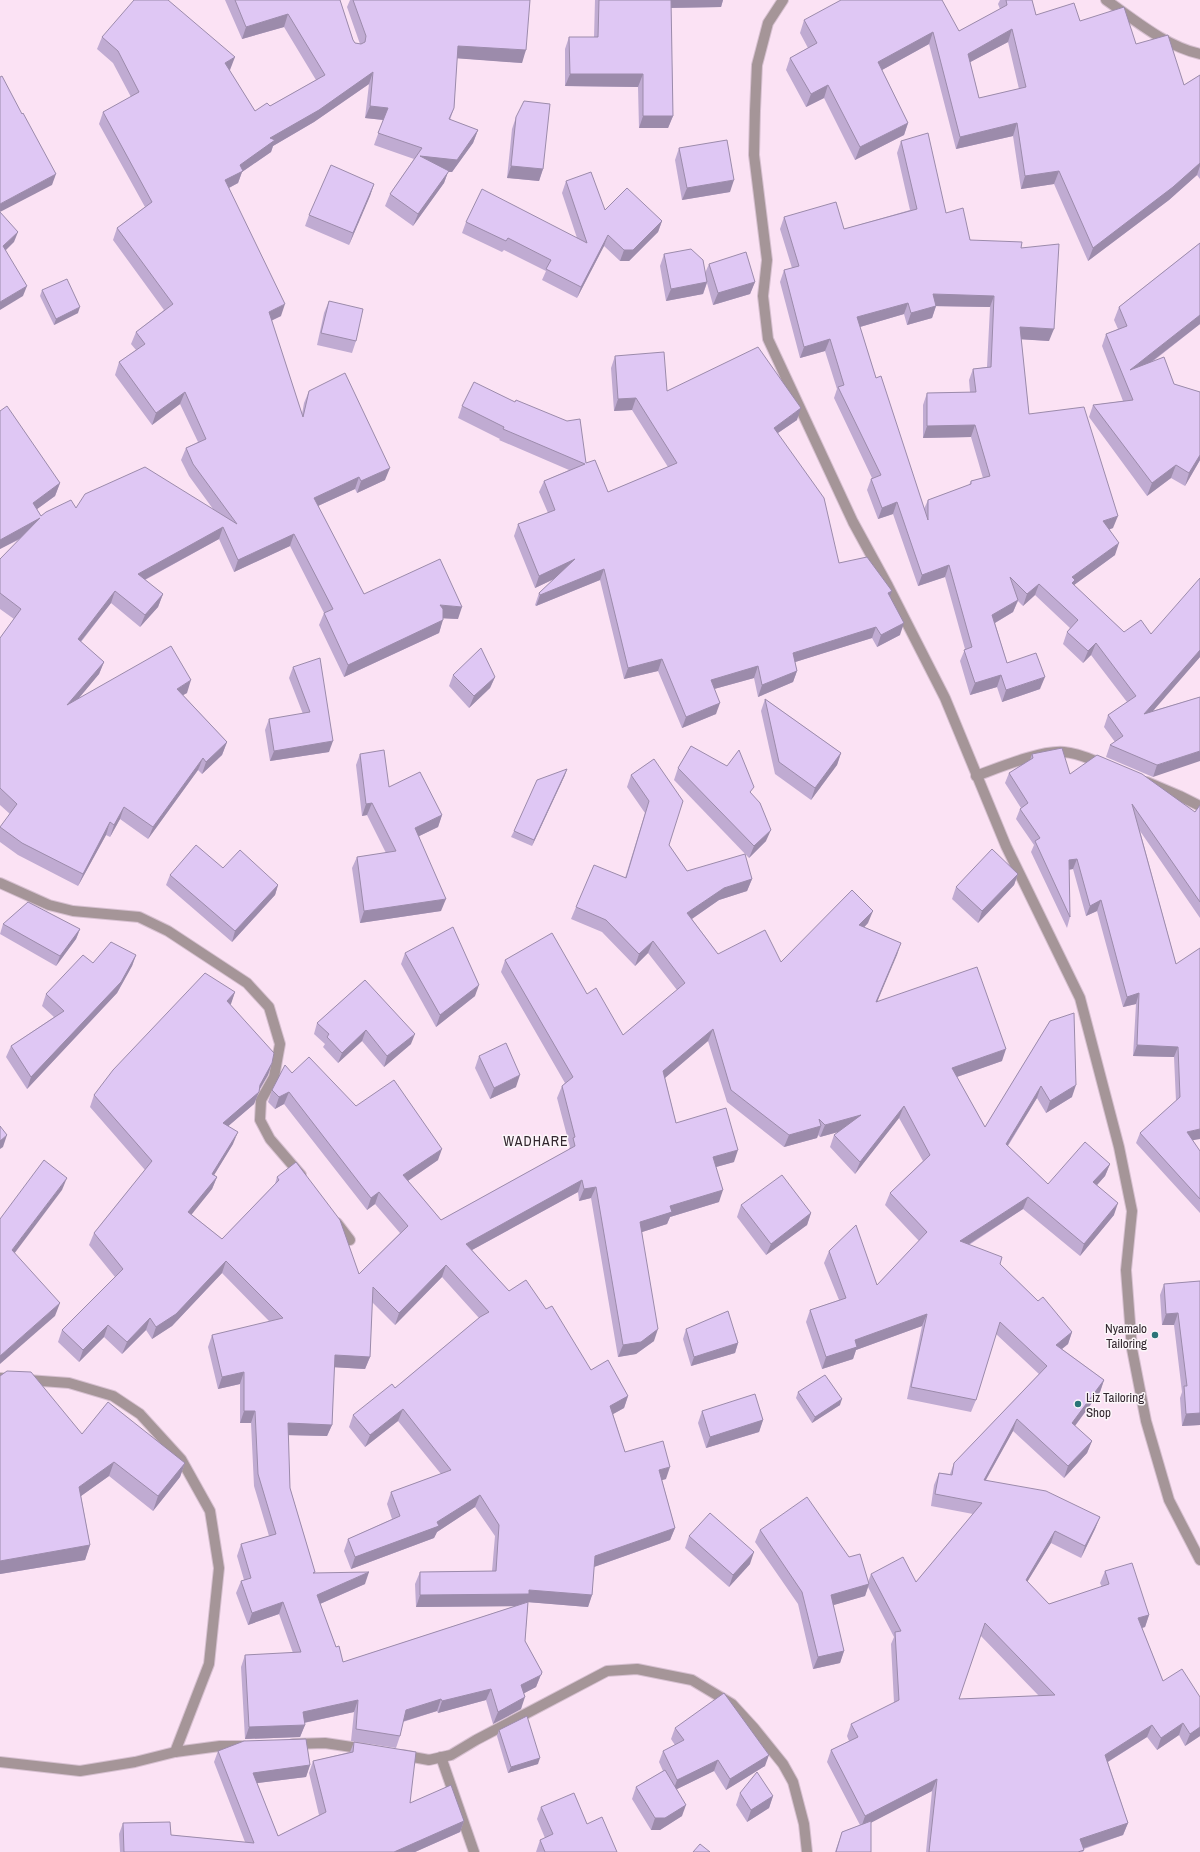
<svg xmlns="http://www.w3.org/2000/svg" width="1200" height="1852" viewBox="0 0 1200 1852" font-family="'Archivo Narrow',sans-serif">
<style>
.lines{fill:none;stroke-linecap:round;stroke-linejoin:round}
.street-casing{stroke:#d7c0d1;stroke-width:12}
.street{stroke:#a59598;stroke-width:10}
.wall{fill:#c0abd2;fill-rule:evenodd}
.shaded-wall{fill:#9c8bab}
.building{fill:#dfc7f4;stroke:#9c8bab;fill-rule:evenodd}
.poi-dot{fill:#2b7578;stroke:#fcf6fa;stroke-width:1.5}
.labels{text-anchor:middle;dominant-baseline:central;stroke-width:3;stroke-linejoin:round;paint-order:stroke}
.poi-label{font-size:13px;fill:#33272f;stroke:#fcf6fa;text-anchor:end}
.neighbourhood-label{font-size:14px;letter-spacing:1px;fill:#33272f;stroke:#fcf6fa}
</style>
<rect width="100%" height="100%" fill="#fbe2f4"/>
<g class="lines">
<defs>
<g id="street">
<path d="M783 0 768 23 757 65 755 111 754 155 767 260 763 296 768 339 853 522 888 586 945 698 1006 846 1080 998 1119 1147 1132 1211 1126 1270 1132 1349 1146 1421 1169 1500 1200 1560"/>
<path d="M1106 0C1135 20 1165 46 1200 54"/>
<path d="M976 776C998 768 1041 750 1064 752 1078 753 1090 759 1103 764"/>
<path d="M1147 782 1180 796 1200 806"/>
<path d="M0 883 49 905 73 911 139 917 168 931 247 983 269 1007 280 1044 274 1077 261 1100 260 1120 270 1139 301 1175"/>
<path d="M337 1223 350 1240"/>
<path d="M0 1378 69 1383 113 1396 140 1414 181 1459 210 1511 219 1568 209 1664 175 1752"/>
<path d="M293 1744 325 1743 365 1749"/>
<path d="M402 1755 429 1760 451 1755 476 1740 607 1671 637 1669 692 1680 732 1704 754 1728 783 1764 793 1782 804 1824 807 1852"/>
<path d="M441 1757 474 1852"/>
<path d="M0 1762 80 1771 135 1762 175 1752 220 1746H243"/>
</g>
</defs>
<!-- street casing -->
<use href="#street" class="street-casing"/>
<!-- street -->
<use href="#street" class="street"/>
</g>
<!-- wall -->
<g class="wall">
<path d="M225 0H340L353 40 355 43 360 44 347 7 350 0H530L522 63 457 58 454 108 450 120 478 130 473 143 452 172H448L444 183 413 226 385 206 390 194 414 159 374 145 383 120 365 118 369 84 314 122 273 146 271 152 242 172 238 183 229 188 281 316 271 321 302 414 304 403 309 391 385 480 357 493 355 489 318 506 364 594 458 619 443 618 439 633 344 677 319 625 324 613 290 546 234 572 219 539 145 580 163 594 158 607 140 627 111 603 81 642 104 662 99 674 79 698 187 693 183 695 227 742 222 755 202 774 198 770 148 839 120 819 110 837 106 835 78 886 18 855 0 842V828L10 814 0 805V638L14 619 0 609V559L20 539 0 549V411L60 483 55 496 37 509 41 516 76 508 213 509 189 476 181 460 186 448 198 442 180 404 152 425 115 375 119 362 136 350 131 344 136 332 164 310 113 240 117 228 145 207 99 124 103 112 131 97 113 63 97 49 102 37 230 70H229L255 111 270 106 316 80 284 27 242 39Z"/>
<path d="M595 0H723L721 7 671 8 673 116 668 128H639L638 87 565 86V49L569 37H594Z"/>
<path d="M1000 0H1032L1036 15 1080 21 1136 44 1184 85 1200 75V179L1197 175 1169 200 1088 261 1054 184 1021 189 1013 136 956 149 929 44 882 70 908 123 904 135 855 160 824 98 806 107 786 70 790 58 808 48 800 33 804 20 959 31 1000 9 998 4ZM1008 42 1019 89 979 98 970 62Z"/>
<path d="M516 117 543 169 539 181 507 178 512 129Z"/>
<path d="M901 141 946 213 970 240 1021 248 1049 341 1021 339 1029 414 1113 528 1110 529 1115 555 1074 585 1124 632 1151 634 1200 657 1152 711 1200 697 1153 777 1106 757 1110 745 1115 742 1104 727 1108 715 1127 702 1091 655 1083 663 1063 644 1067 632 1070 628 1035 595 1023 606 1018 601 1013 612 995 623 1007 663 1040 689 1002 702 997 687 970 695 960 661 965 649 945 577 918 586 893 514 878 519 867 490 871 479 872 478 834 398 837 389 825 351 800 358 780 282 784 270 792 268 780 229 784 217 844 229 910 210 897 153ZM936 306 990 307 987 367 973 369 969 380 970 392 927 393 923 405V438L971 437 983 478 971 481 969 485 928 500 924 509 876 378 860 327 904 314 907 325 932 318Z"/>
<path d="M679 148 730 192 682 200 675 160Z"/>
<path d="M566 181 605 210 662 221 658 232 629 261H620L604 246 577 298 542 280 546 271 504 250 502 252 462 233 466 222 577 238 562 193Z"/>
<path d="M374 184 370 196 349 245 305 226 309 215Z"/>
<path d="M1200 243V324L1152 362 1174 384 1200 392V460L1185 486 1171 478 1147 496 1089 417 1093 405 1123 401 1102 346 1106 334 1118 329 1114 320 1119 307Z"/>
<path d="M664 254 705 273 709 264 755 282 750 294 713 305 707 283 703 294 666 301 660 266Z"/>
<path d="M42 290 78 313 54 325 40 296Z"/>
<path d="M329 301 356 341 352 353 317 345 324 313Z"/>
<path d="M615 356 667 391 797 420 778 433 839 563 890 596 900 635 877 647 872 638 795 662 797 671 793 682 758 697 754 678 714 689 716 714 682 728 658 671 624 679 600 580 536 606 535 605 539 593 556 578 535 588 514 536 518 524 548 513 539 492 544 481 569 470 499 440 500 439 458 418 462 406 586 463 608 492 668 467 632 410 614 411 611 368Z"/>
<path d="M293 667 329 752 270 761 265 730 269 719 303 714 289 678Z"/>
<path d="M453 675 495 677 490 688 469 708 449 686Z"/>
<path d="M765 699 841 753 837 765 811 800 775 774 761 711Z"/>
<path d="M360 754 389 787 442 815 438 827 419 836 441 911 360 923 352 868 357 857 386 853 367 815 362 816 356 765Z"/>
<path d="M1032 754 1070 774 1195 812 1200 805V918L1140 831 1176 964 1192 1140 1200 1151V1213L1136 1143 1140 1133 1176 1101 1174 1057 1133 1056 1136 1004 1123 1007 1097 911 1086 916 1073 869 1069 870 1070 917 1067 928 1031 852 1034 845 1016 819 1020 809 1021 808 1005 783 1009 773 1030 760Z"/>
<path d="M654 759 669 845 687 871 752 879 747 891 719 900 692 919 718 954 781 962 868 923 864 927 901 943 877 1002 1002 1061 957 1077 985 1127 1050 1021 1072 1097 1046 1113 1037 1098 1008 1146 1048 1184 1110 1164 1105 1176 1097 1185 1114 1215 1080 1256 1023 1209 969 1245 1000 1264 1038 1301 1072 1332 1068 1344 1062 1349 1104 1380 1100 1392 1075 1426 1092 1441 1087 1453 1064 1478 1013 1431 986 1480 1100 1517 1095 1529 1081 1558 1051 1543 1027 1582 1049 1604 1102 1587 1100 1583 1105 1571 1149 1615 1145 1627 1142 1628 1163 1681 1200 1697V1736L1185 1746 1179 1735 1157 1750 1147 1737 1108 1762 1128 1823 1123 1835 1084 1849V1850L1083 1852H926L932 1791 871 1822V1852H835L842 1832 860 1825 827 1762 831 1750 849 1741 847 1736 851 1724 894 1703 891 1644 894 1637 868 1587 865 1596 833 1605 844 1651 840 1663 813 1669 798 1604 755 1542 760 1530 849 1557 868 1582 871 1574 916 1582 973 1514 931 1506 934 1485 939 1473 950 1474 954 1463 1039 1374 996 1334 976 1400 971 1412 907 1399 922 1326 856 1350 853 1359 822 1369 806 1322 810 1310 839 1300 824 1263 829 1251 877 1285 919 1241 885 1205 890 1193 923 1161 899 1118 855 1174 830 1147 834 1135 838 1132 820 1137 818 1135 817 1138 784 1147 727 1102 708 1041 665 1078 676 1123 734 1162 716 1167 719 1202 670 1217 667 1224 642 1232 654 1341 636 1354 618 1357 591 1198 579 1201 578 1192 472 1250 509 1291 546 1309 591 1370 628 1396 624 1408 613 1414 625 1452 666 1479 662 1480 675 1528 670 1540 594 1567 592 1595 588 1607 528 1602 525 1641 542 1672 536 1687 524 1693 521 1709 493 1724 486 1700 438 1713 437 1711 403 1722 400 1736 396 1748 351 1741 354 1712 304 1723 305 1725 300 1737 245 1739 241 1667 245 1655 293 1653 279 1614 248 1625 236 1593 241 1581 244 1580 237 1556 241 1544 269 1536 254 1486 251 1423H240V1384L218 1389 208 1347 212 1335 270 1322 222 1273 172 1326 152 1339 146 1330 122 1354 104 1337 79 1362 58 1342 62 1330 115 1277 89 1245 94 1233 145 1170 90 1107 94 1095 235 992 230 1005 272 1063 268 1075 259 1091 254 1104 228 1126 233 1144 214 1175 217 1177 212 1189 191 1214 222 1239 275 1184 277 1177 359 1274 400 1233 375 1204 367 1210 284 1104 275 1109 268 1102 272 1090 292 1073 356 1106 438 1160 408 1181 441 1220 568 1150 570 1147 557 1098 562 1086 565 1083 501 972 505 960 587 994 623 1035 677 990 648 953 635 966 602 932 571 919 576 907 625 878 645 813 627 787 631 775ZM442 1277 479 1318 395 1388 353 1415 349 1427 365 1447 398 1421 441 1474 391 1492 387 1504 392 1519 348 1539 344 1551 351 1569 434 1538 437 1532 475 1507 495 1536 492 1571 420 1572 415 1584 416 1607 515 1606 343 1662 336 1647 320 1604 365 1584 315 1573V1572L290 1488 288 1435 327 1436 332 1425 334 1367 365 1369 370 1357 372 1302 395 1325ZM980 1635 1039 1696 959 1699Z"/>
<path d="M678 768 751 794 766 841 749 858 674 780Z"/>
<path d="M565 775 532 846 511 837 514 831Z"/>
<path d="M223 868 278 885 275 895 232 942 166 885 170 875Z"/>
<path d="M1018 874 1014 885 978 923 952 899 956 887Z"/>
<path d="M3 924 80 929 76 939 56 966 0 934Z"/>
<path d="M405 953 475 996 436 1027 401 964Z"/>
<path d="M136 955 132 966 117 993 27 1089 6 1057 11 1046 54 1017 42 1006 46 994Z"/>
<path d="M365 980 411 1044 384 1067 362 1041 338 1063 323 1047 325 1044 314 1034 317 1023Z"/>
<path d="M479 1056 516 1087 490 1099 475 1068Z"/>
<path d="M741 1205 811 1213 807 1225 766 1255 737 1217Z"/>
<path d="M1200 1281V1425L1182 1426 1180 1398 1182 1392 1174 1325H1162L1160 1295 1164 1284Z"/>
<path d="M686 1329 738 1343 735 1353 691 1366 683 1339Z"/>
<path d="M0 1376 82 1434 185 1463 180 1477 153 1511 109 1476 81 1496 90 1545 85 1560 0 1574Z"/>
<path d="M798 1392 840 1405 812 1423 796 1398Z"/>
<path d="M702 1411 763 1420 759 1432 706 1448 698 1423Z"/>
<path d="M689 1536 750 1564 729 1587 685 1548Z"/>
<path d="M675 1728 765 1766 726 1790 714 1771 677 1789 682 1816 660 1830H651L632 1799 636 1787 663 1771 659 1762 663 1751 675 1745 671 1739Z"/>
<path d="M499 1730 538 1764 508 1773 497 1736Z"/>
<path d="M354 1742 410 1803 464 1821 460 1832 415 1852H120L119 1834 123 1823 171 1835 245 1842 214 1762 218 1751 310 1765 306 1777 257 1783 278 1836 319 1815 309 1773 313 1761 350 1752Z"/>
<path d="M740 1793 773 1796 769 1808 747 1822 736 1805Z"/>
<path d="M541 1807 587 1824 617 1852H536L540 1840 545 1838 537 1819Z"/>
</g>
<!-- shaded-wall -->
<g class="shaded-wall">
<path d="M669 0H723L721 7 666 8Z"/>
<path d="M288 14 284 27 242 39 246 27Z"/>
<path d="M1012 29 1008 42 963 66 968 54Z"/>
<path d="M933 32 929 44 873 75 878 62Z"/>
<path d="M458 46 526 50 522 63 453 58Z"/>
<path d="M235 57 230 70 220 76 225 63Z"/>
<path d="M373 72 369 84 314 122 273 146 271 152 242 172 238 183 221 192 225 180 240 165 270 138Z"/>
<path d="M570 74H643L638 87 565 86Z"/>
<path d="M828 85 824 98 806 107 811 94Z"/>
<path d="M370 106 388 108 384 120 365 118Z"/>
<path d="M643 116H673L668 128H639Z"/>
<path d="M908 123 904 135 855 160 860 147Z"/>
<path d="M1017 123 1013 136 956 149 960 137Z"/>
<path d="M478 130 473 143 452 172H448L444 183 413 226 418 214 420 156Z"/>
<path d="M1200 163V166L1197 175 1169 200 1088 261 1093 248Z"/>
<path d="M511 166 543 169 539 181 507 178Z"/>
<path d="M1059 171 1054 184 1021 189 1025 176Z"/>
<path d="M56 174 52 185 0 212V204Z"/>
<path d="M734 180 730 192 682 200 687 188Z"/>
<path d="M374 184 370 196 349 245 353 233Z"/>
<path d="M662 221 658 232 629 261H620L624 250Z"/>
<path d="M18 232 14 242 0 256 3 246Z"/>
<path d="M608 235 604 246 577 298 581 287Z"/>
<path d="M707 282 703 294 666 301 671 289Z"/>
<path d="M755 282 750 294 713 305 718 293Z"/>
<path d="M27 286 23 296 0 310V302Z"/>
<path d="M933 294 994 296 990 307 929 306Z"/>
<path d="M908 303 904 314 853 329 857 317Z"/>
<path d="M285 304 281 316 264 324 269 312Z"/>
<path d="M936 306 932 318 907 325 911 313Z"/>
<path d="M80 307 78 313 54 325 56 319Z"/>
<path d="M1200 315V324L1125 382 1130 370Z"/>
<path d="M1020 327 1054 329 1049 341 1016 339Z"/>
<path d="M830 339 825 351 800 358 804 347Z"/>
<path d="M185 392 180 404 152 425 156 413Z"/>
<path d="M636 398 632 410 614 411 618 399Z"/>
<path d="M801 408 797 420 769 439 774 428Z"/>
<path d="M975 425 971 437 923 438 927 426Z"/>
<path d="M1200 455V460L1185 486 1189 473Z"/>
<path d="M1176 465 1171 478 1147 496 1152 483Z"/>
<path d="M390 468 385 480 357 493 361 481Z"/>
<path d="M359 477 355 489 309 510 314 498Z"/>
<path d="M60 483 55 496 29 515 33 503Z"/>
<path d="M897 502 893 514 878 519 882 508Z"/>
<path d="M1118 516 1113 528 1099 533 1103 521Z"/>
<path d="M40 518 36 530 0 549V540Z"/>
<path d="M223 527 219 539 133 586 138 574Z"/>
<path d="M294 534 290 546 234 572 238 560Z"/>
<path d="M1119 543 1115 555 1074 585 1071 592 1072 577Z"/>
<path d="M575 559 571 571 535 588 539 576Z"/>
<path d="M949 565 945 577 918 586 922 575Z"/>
<path d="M604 569 600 580 536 606 540 595Z"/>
<path d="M1039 584 1035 595 1023 606 1027 594Z"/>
<path d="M115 591 111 603 73 651 78 639Z"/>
<path d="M892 591 888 602V593Z"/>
<path d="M163 594 158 607 140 627 145 615Z"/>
<path d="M1018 600 1013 612 988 627 992 615Z"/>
<path d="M440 605 462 607 458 619 436 618Z"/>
<path d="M443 620 439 633 344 677 348 665Z"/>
<path d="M904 623 900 635 877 647 881 635Z"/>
<path d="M876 627 872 638 789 664 793 653Z"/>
<path d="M1096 643 1091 655 1083 663 1088 651Z"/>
<path d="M1200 650V657L1140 726 1144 714Z"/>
<path d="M662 659 658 671 624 679 628 668Z"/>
<path d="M104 662 99 674 63 717 67 705Z"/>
<path d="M758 666 754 678 707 691 711 680Z"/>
<path d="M797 671 793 682 758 697 762 685Z"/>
<path d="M1001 675 997 687 970 695 975 683Z"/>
<path d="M495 677 490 688 469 708 474 696Z"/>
<path d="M1045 677 1040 689 1002 702 1006 690Z"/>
<path d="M191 680 187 693 172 701 177 689Z"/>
<path d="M720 703 716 714 682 728 686 717Z"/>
<path d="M333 741 329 752 270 761 274 751Z"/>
<path d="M227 742 222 755 202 774 206 762Z"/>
<path d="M1200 751V761L1153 777 1157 765Z"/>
<path d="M841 753 837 765 811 800 815 788Z"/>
<path d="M203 758 198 770 148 839 153 827Z"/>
<path d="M567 769 565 775 532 846 534 840Z"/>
<path d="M372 803 367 815 362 816 366 804Z"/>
<path d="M124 807 120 819 110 837 114 825Z"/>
<path d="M442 815 438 827 411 840 415 828Z"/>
<path d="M110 822 106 835 78 886 83 874Z"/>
<path d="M771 830 766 841 749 858 754 846Z"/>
<path d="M1077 859 1073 869 1065 870 1069 860Z"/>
<path d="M1018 874 1014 885 978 923 982 911Z"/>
<path d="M752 879 747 891 719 900 683 925 687 913 724 888Z"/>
<path d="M278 885 275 895 232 942 235 931Z"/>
<path d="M446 899 441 911 360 923 364 911Z"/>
<path d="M1101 900 1097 911 1086 916 1090 906Z"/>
<path d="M873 911 868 923 855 937 859 925Z"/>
<path d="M80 929 76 939 56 966 60 956Z"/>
<path d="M653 941 648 953 635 966 639 954Z"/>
<path d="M901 943 897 955 872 1014 876 1002Z"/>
<path d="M136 955 132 966 117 993 27 1089 31 1077Z"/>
<path d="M479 985 475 996 436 1027 440 1015Z"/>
<path d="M235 992 231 1004 223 1013 227 1001Z"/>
<path d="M1139 993 1136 1004 1123 1007 1127 997Z"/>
<path d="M713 1029 708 1041 659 1083 663 1071Z"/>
<path d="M366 1030 362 1041 338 1063 342 1053Z"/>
<path d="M415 1034 411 1044 384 1067 387 1056Z"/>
<path d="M1137 1045 1178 1047 1174 1057 1133 1056Z"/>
<path d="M1006 1049 1002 1061 948 1080 952 1068Z"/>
<path d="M272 1063 268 1075 258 1092H259L254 1104 218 1135 223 1123 260 1085Z"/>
<path d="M520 1075 516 1087 490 1099 494 1088Z"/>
<path d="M1076 1085 1072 1097 1046 1113 1050 1101Z"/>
<path d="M1041 1086 1037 1098 1001 1156 1006 1144Z"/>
<path d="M289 1092 284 1104 275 1109 279 1097Z"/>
<path d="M904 1106 899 1118 855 1174 860 1162Z"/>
<path d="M861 1115 856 1127 820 1137 825 1125Z"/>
<path d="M821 1126 817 1138 784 1147 789 1135Z"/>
<path d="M1200 1129V1139L1183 1142 1187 1132Z"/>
<path d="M238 1132 233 1144 208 1185 212 1174Z"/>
<path d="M7 1135 3 1147 0 1149V1141Z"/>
<path d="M442 1149 438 1160 399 1187 403 1175Z"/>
<path d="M738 1150 734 1162 709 1169 713 1157Z"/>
<path d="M1110 1164 1105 1176 1089 1194 1093 1182Z"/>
<path d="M217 1177 212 1189 184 1224 188 1212Z"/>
<path d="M67 1178 62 1190 8 1262 12 1250Z"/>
<path d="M582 1180 578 1192 461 1256 466 1244Z"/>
<path d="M596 1187 591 1198 579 1201 584 1189Z"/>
<path d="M723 1190 719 1202 670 1217 667 1224 636 1234 640 1222 670 1206Z"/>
<path d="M379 1192 375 1204 367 1210 371 1198Z"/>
<path d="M1028 1197 1023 1209 955 1253 960 1241Z"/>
<path d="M1118 1203 1114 1215 1080 1256 1084 1244Z"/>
<path d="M811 1213 807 1225 766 1255 771 1244Z"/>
<path d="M226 1261 222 1273 172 1326 152 1339 156 1327Z"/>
<path d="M446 1265 442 1277 395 1325 399 1313Z"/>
<path d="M60 1303 55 1316 0 1364V1356Z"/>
<path d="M1178 1313 1174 1325H1162L1166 1314Z"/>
<path d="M927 1314 922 1326 856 1350 853 1359 822 1369 826 1357 855 1340Z"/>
<path d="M150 1318 146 1330 122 1354 127 1342Z"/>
<path d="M108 1325 104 1337 79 1362 83 1350Z"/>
<path d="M658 1329 654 1341 636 1354 618 1357 623 1345Z"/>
<path d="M1072 1332 1068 1344 1052 1357 1056 1345Z"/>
<path d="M738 1343 735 1353 691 1366 694 1357Z"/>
<path d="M335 1355 370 1357 365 1369 330 1367Z"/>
<path d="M244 1372 240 1384 218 1389 222 1377Z"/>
<path d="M1104 1380 1100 1392 1068 1435 1072 1423Z"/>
<path d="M628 1396 624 1408 606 1418 610 1406Z"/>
<path d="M842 1399 840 1405 812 1423 815 1417Z"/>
<path d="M403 1409 398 1421 365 1447 370 1435Z"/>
<path d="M244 1411H255L251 1423H240Z"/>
<path d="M1200 1413V1425L1182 1426 1186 1414Z"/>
<path d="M1017 1419 1013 1431 979 1492 984 1480Z"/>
<path d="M763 1420 759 1432 706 1448 710 1437Z"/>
<path d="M288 1423 332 1425 327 1436 283 1435Z"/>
<path d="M1092 1441 1087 1453 1064 1478 1068 1466Z"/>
<path d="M114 1462 109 1476 74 1501 79 1487Z"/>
<path d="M185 1463 180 1477 153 1511 158 1496Z"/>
<path d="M670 1467 666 1479 655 1482 659 1470Z"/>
<path d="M480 1495 475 1507 437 1532 434 1538 351 1569 355 1557 437 1522Z"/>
<path d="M1100 1517 1095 1529 1081 1558 1085 1546Z"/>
<path d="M675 1528 670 1540 591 1568 595 1556Z"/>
<path d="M1055 1531 1051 1543 1021 1592 1026 1580Z"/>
<path d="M90 1545 85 1560 0 1574V1561Z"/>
<path d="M754 1552 750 1564 729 1587 733 1575Z"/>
<path d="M369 1572 365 1584 313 1607 317 1595Z"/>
<path d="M869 1584 865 1596 827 1607 831 1595Z"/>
<path d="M529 1590 592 1595 588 1607 526 1602 524 1606 416 1607 420 1595Z"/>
<path d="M283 1602 279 1614 248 1625 252 1613Z"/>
<path d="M1149 1615 1145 1627 1134 1630 1138 1618Z"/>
<path d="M844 1651 840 1663 813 1669 818 1657Z"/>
<path d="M542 1672 536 1687 517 1697 521 1685Z"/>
<path d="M491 1689 486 1700 438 1713 442 1701Z"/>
<path d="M525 1697 521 1709 493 1724 498 1712Z"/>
<path d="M441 1699 437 1711 401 1722 406 1710Z"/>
<path d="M358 1700 354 1712 298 1724 303 1712Z"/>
<path d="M1183 1723 1179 1735 1157 1750 1161 1738Z"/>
<path d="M305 1725 300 1737 245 1739 249 1727Z"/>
<path d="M1152 1725 1147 1737 1101 1766 1105 1755Z"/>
<path d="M1200 1727V1736L1185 1746 1190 1734Z"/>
<path d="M769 1755 765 1766 726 1790 730 1779Z"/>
<path d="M540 1758 538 1764 508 1773 511 1767Z"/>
<path d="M718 1760 714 1771 673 1791 677 1780Z"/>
<path d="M310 1765 306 1777 249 1784 253 1773Z"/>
<path d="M937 1779 932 1791 861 1828 865 1816Z"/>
<path d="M773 1796 769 1808 747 1822 751 1810Z"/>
<path d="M686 1805 682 1816 660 1830H651L655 1818Z"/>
<path d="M464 1821 460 1832 415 1852H394Z"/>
<path d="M1128 1823 1123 1835 1075 1851 1080 1839Z"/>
</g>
<!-- building -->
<g class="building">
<path d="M134 0H168L235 57 225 63 255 111 267 103 270 106 325 75 288 14 246 27 235 0H340L353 40 355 43 361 44 365 42 366 36 353 0H530L526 50 458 46 454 108 449 119 478 130 457 160 420 156 449 171 418 214 390 194 422 148 378 133 388 108 370 106 373 72 319 110 270 138 275 140 240 165 243 171 225 180 285 304 269 312 303 417 309 391 345 373 390 468 361 481 359 477 314 498 364 594 440 559 462 607 440 605 443 609V620L348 665 324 613 333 609 294 534 238 560 223 527 138 574 163 594 145 615 115 591 78 639 104 662 67 705 171 646 191 680 177 689 227 742 206 762 203 758 153 827 124 807 114 825 110 822 83 874 22 843 0 827 17 804 0 788V638L21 609 0 593V559L40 518 0 540V411L7 406 60 483 33 503 41 516 46 512 71 500 76 508 85 494 145 467 237 524 193 464 186 448 206 439 185 392 156 413 119 362 145 344 136 332 173 304 117 228 152 202 103 112 139 92 118 51 102 37Z"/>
<path d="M599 0H671L673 116H643V74H570L569 37H598Z"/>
<path d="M841 0H942L959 31 1007 5 1006 0H1032L1036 15 1074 3 1080 21 1124 7 1136 44 1168 35 1184 85 1200 75V163L1173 187 1093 248 1059 171 1025 176 1017 123 960 137 933 32 878 62 908 123 860 147 828 85 811 94 790 58 817 43 804 20ZM1012 29 1026 87 979 98 968 54Z"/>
<path d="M2 76 22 114 23 113 56 174 0 204V77Z"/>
<path d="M524 101 550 104 543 169 511 166 516 117Z"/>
<path d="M928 133 946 213 963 208 970 240 1022 242 1021 248 1059 244 1054 329 1020 327 1029 414 1084 407 1118 516 1103 521 1119 543 1072 577 1075 580 1072 583 1124 632 1141 620 1151 634 1200 578V650L1144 714 1200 697V751L1157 765 1110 745 1123 736 1108 715 1136 696 1096 643 1088 651 1067 632 1078 620 1039 584 1027 594 1010 577 1018 600 992 615 1007 663 1036 653 1045 677 1006 690 1001 675 975 683 964 650 972 647 949 565 922 575 897 502 882 508 871 479 881 475 838 387 844 385 830 339 804 347 784 270 799 266 784 217 836 202 844 229 917 209 901 141ZM933 294 994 296 991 367 973 369 976 392 927 393V426L975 425 990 476 971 481V484L928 500V520L881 376 876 378 857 317 908 303 911 313 936 306Z"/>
<path d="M727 140 734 180 687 188 679 148Z"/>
<path d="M331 165 374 184 353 233 309 215Z"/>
<path d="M591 172 605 210 627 188 662 221 633 250H624L608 235 581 287 546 269 551 260 508 238 506 241 466 222 482 189 587 243 566 181Z"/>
<path d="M0 212 18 232 3 246 27 286 0 302Z"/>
<path d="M1200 243V315L1130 370 1164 357 1174 384 1200 392V455L1189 473 1176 465 1152 483 1093 405 1133 400 1106 334 1127 326 1119 307Z"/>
<path d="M691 249 703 260 707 282 671 289 664 254Z"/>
<path d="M746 252 755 282 718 293 709 264Z"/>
<path d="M67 279 80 307 56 319 42 290Z"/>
<path d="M329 301 363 309 356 341 321 333Z"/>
<path d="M758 347 801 408 774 428 824 498 839 563 867 557 892 591 888 593 904 623 881 635 876 627 793 653 797 671 762 685 758 666 711 680 720 703 686 717 662 659 628 668 604 569 540 595 539 593 575 559 539 576 518 524 555 510 544 481 585 464 503 429 504 427 462 406 474 382 515 402 516 400 567 421 580 419 586 463 595 460 608 492 677 463 636 398 618 399 615 356 664 352 667 391Z"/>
<path d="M481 648 495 677 474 696 453 675Z"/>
<path d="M320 658 333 741 274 751 269 719 310 712 293 667Z"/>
<path d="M765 699 841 753 815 788 779 762Z"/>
<path d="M691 746 727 766 739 750 754 787 750 792 760 803 771 830 754 846 678 768Z"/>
<path d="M1062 748 1070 774 1097 755 1142 774 1195 812 1200 805V902L1132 804 1176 964 1200 948V1129L1187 1132 1200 1151V1199L1140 1133 1180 1097 1178 1047 1137 1045 1139 993 1127 997 1101 900 1090 906 1077 859 1069 860 1070 917 1035 841 1040 838 1020 809 1028 803 1009 773 1033 758 1032 754Z"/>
<path d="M384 750 389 787 420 772 442 815 415 828 446 899 364 911 357 857 396 851 372 803 366 804 360 754Z"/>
<path d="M654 759 683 801 669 845 687 871 745 854 752 879 724 888 687 913 718 954 765 930 781 962 852 890 873 911 859 925 901 943 876 1002 977 967 1006 1049 952 1068 985 1127 1050 1021 1074 1013 1076 1085 1050 1101 1041 1086 1006 1144 1048 1184 1085 1142 1110 1164 1093 1182 1118 1203 1084 1244 1028 1197 960 1241 1002 1257 1000 1264 1038 1301 1043 1297 1072 1332 1056 1345 1104 1380 1072 1423 1092 1441 1068 1466 1017 1419 984 1480 1046 1491 1100 1517 1085 1546 1055 1531 1026 1580 1049 1604 1109 1584 1105 1571 1132 1563 1149 1615 1138 1618 1163 1681 1182 1669 1200 1697V1727L1190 1734 1183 1723 1161 1738 1152 1725 1105 1755 1128 1823 1080 1839 1084 1850 1078 1852H929L937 1779 865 1816 831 1750 858 1737 851 1724 899 1700 895 1632 901 1631 871 1574 903 1557 916 1582 982 1503 935 1494 939 1473 952 1475 954 1463 1047 1366 1000 1322 976 1400 911 1387 927 1314 855 1340 857 1347 826 1357 810 1310 846 1298 829 1251 856 1225 877 1285 927 1232 890 1193 930 1155 904 1106 860 1162 834 1135 861 1115 825 1125 819 1119 821 1126 789 1135 731 1090 713 1029 663 1071 676 1123 726 1108 738 1150 713 1157 723 1190 670 1206 672 1212 640 1222 658 1329 641 1342 623 1345 596 1187 584 1189 582 1180 466 1244 509 1291 526 1280 546 1309 552 1306 591 1370 608 1360 628 1396 610 1406 625 1452 663 1441 670 1467 659 1470 675 1528 595 1556 592 1595 529 1590V1594L420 1595V1572L496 1571 499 1525 480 1495 437 1522 439 1526 355 1557 348 1539 400 1516 391 1492 451 1470 403 1409 370 1435 353 1415 392 1384 395 1388 480 1317 489 1312 446 1265 399 1313 373 1287 370 1357 335 1355 332 1425 288 1423 290 1488 315 1572 313 1573 369 1572 317 1595 336 1647 339 1646 343 1662 528 1602 525 1641 542 1672 541 1675 521 1685 525 1697 498 1712 491 1689 442 1701 441 1699 406 1710 400 1736 356 1729 358 1700 303 1712 305 1725 249 1727 245 1655 301 1652 283 1602 252 1613 241 1581 251 1578 241 1544 276 1534 258 1474 255 1411H244V1372L222 1377 212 1335 283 1318 226 1261 176 1314 156 1327 150 1318 127 1342 108 1325 83 1350 62 1330 123 1269 94 1233 152 1161 94 1095 113 1070 205 973 235 992 227 1001 274 1053 272 1063 260 1085 259 1092 223 1123 238 1132 212 1174 217 1177 188 1212 222 1239 279 1180 277 1177 296 1162 340 1220 359 1274 408 1226 379 1192 371 1198 289 1092 279 1097 272 1090 285 1065 292 1073 309 1057 356 1106 394 1080 442 1149 403 1175 441 1220 575 1146 573 1138 575 1137 562 1086 573 1077 505 960 552 933 587 994 596 988 623 1035 685 983 653 941 639 954 606 920 576 907 594 865 626 878 649 801 631 775ZM985 1623 1055 1695 959 1699Z"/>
<path d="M567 769 534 840 514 831 537 780Z"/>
<path d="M196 845 223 868 240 850 278 885 235 931 170 875Z"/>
<path d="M992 849 1018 874 982 911 956 887Z"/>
<path d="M28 902 80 929 60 956 3 924Z"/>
<path d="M453 927 479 985 440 1015 405 953Z"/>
<path d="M111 942 136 955 121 982 31 1077 11 1046 64 1011 46 994 83 955 93 963Z"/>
<path d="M365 980 415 1034 387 1056 366 1030 342 1053 327 1037 329 1034 317 1023Z"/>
<path d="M506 1043 520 1075 494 1088 479 1056Z"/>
<path d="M0 1126 7 1135 0 1141Z"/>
<path d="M44 1160 67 1178 12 1250 60 1303 0 1356V1219Z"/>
<path d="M782 1175 811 1213 771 1244 741 1205Z"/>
<path d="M1200 1281V1413L1186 1414 1184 1386H1187L1178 1313 1166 1314 1164 1284Z"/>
<path d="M728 1311 738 1343 694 1357 686 1329Z"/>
<path d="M7 1371 31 1372 82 1434 108 1402 185 1463 158 1496 114 1462 79 1487 90 1545 0 1561V1376Z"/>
<path d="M825 1375 842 1399 815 1417 798 1392Z"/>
<path d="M755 1394 763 1420 710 1437 702 1411Z"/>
<path d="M807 1497 849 1557 860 1554 869 1584 831 1595 844 1651 818 1657 802 1592 760 1530Z"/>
<path d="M710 1513 754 1552 733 1575 689 1536Z"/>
<path d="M724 1693 769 1755 730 1779 718 1760 677 1780 663 1751 684 1740 675 1728Z"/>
<path d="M527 1716 540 1758 511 1767 499 1730Z"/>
<path d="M306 1739 310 1765 253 1773 278 1836 326 1812 313 1761 353 1752 354 1742 416 1752 410 1803 451 1785 464 1821 394 1852H124L123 1823 170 1822 171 1835 254 1843 218 1751 244 1741Z"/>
<path d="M665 1770 686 1805 665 1818H655L636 1787Z"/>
<path d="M757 1772 773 1796 751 1810 740 1793Z"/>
<path d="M574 1793 587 1824 602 1817 617 1852H545L540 1840 553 1834 541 1807Z"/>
<path d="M871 1821V1852H836L842 1832Z"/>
<path d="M700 1844 710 1852H693Z"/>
</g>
<!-- markers -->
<g class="poi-dot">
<circle cx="1155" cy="1335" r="4"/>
<circle cx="1078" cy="1404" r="4"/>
</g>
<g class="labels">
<!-- poi labels -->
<g class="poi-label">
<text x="1147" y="1328">Nyamalo<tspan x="1147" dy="15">Tailoring</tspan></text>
<text x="1086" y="1397" text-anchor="start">Liz Tailoring<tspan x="1086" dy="15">Shop</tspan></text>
</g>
<!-- neighbourhood labels -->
<g class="neighbourhood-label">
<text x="536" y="1141">WADHARE</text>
</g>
</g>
</svg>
